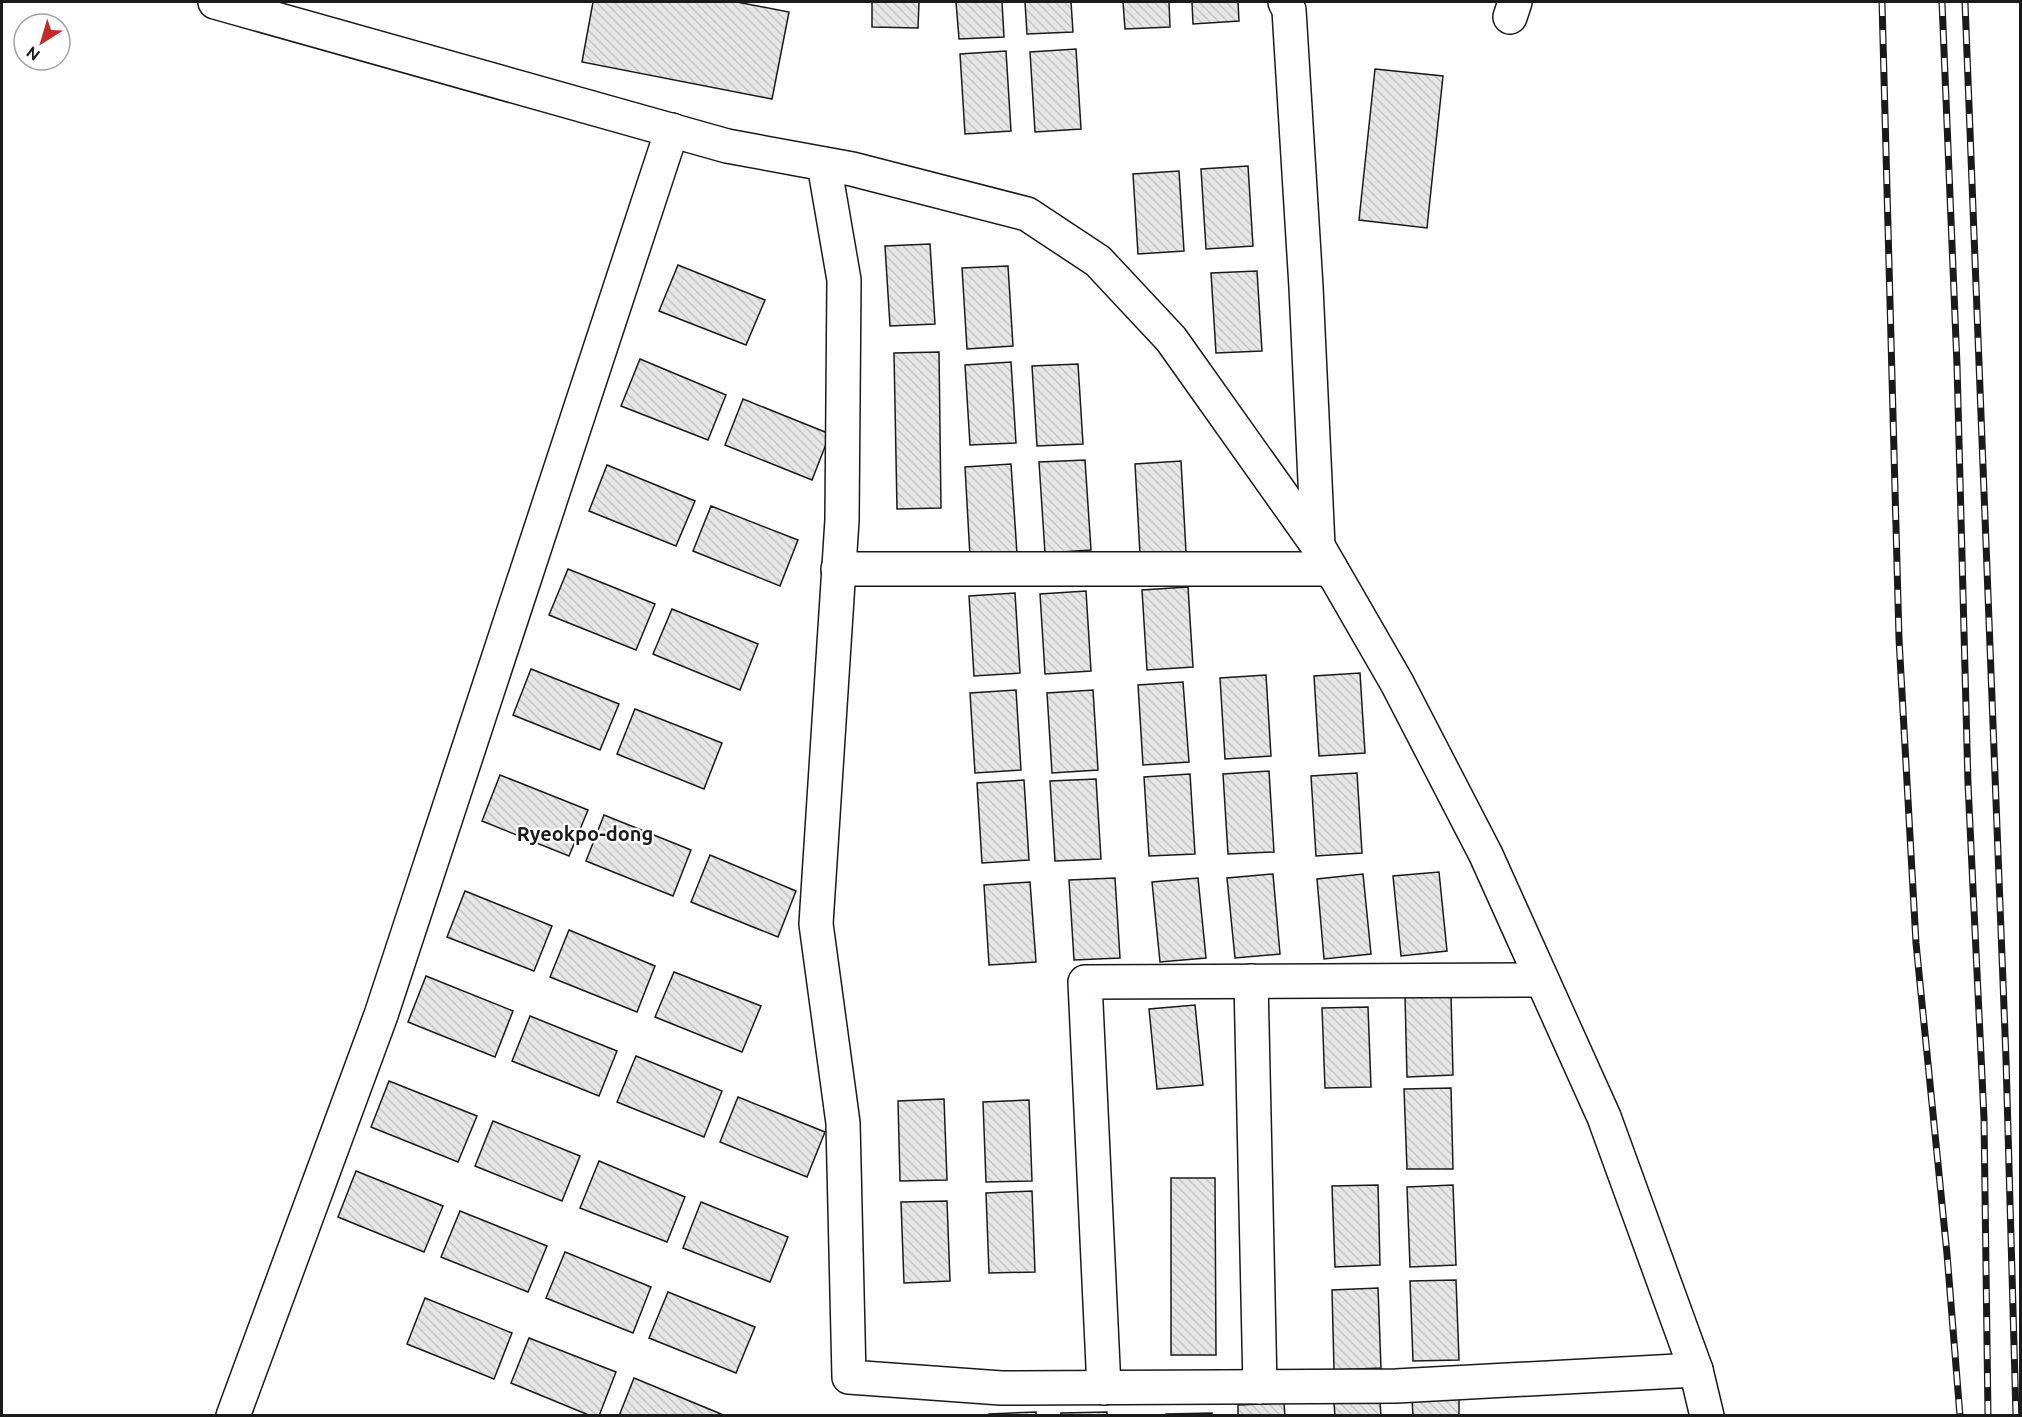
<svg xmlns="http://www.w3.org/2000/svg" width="2022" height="1417" viewBox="0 0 2022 1417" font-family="Ubuntu,sans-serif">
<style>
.building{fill:url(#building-back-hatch);stroke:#1a1a1a;stroke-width:1.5}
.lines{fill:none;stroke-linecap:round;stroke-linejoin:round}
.minor-casing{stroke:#1a1a1a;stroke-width:36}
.minor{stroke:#fff;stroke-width:33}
.rail-casing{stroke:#1a1a1a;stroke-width:7}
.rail{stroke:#fff;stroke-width:4.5;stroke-dasharray:14;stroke-linecap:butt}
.labels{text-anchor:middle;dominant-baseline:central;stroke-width:4.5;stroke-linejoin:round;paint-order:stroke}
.quarter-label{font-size:20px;font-weight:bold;fill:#1a1a1a;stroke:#fff}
</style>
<defs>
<pattern id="building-back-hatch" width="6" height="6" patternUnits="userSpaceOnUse" patternTransform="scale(1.5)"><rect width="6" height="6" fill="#e6e6e6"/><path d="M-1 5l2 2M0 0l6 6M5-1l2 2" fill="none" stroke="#c5c5c5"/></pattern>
</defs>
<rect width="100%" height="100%" fill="#fff"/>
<!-- building -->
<g class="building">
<path d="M593 2H737L789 12 772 99 582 62Z"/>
<path d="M872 2H919L918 28 872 27Z"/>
<path d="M956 2H1002L1004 37 959 39Z"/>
<path d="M1025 2H1071L1073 32 1027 34Z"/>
<path d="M1123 2H1169L1170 27 1125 29Z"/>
<path d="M1192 2H1238L1239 21 1193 24Z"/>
<path d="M1076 49 1081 129 1035 132 1030 52Z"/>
<path d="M1006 51 1011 131 965 134 960 54Z"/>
<path d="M1375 69 1443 76 1427 228 1359 220Z"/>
<path d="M1248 166 1253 246 1206 249 1201 169Z"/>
<path d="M1179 171 1184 251 1138 254 1133 174Z"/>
<path d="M930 244 935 324 890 326 885 246Z"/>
<path d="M678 265 765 300 746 345 659 311Z"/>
<path d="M1008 266 1013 346 967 349 962 268Z"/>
<path d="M1257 271 1262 351 1216 353 1211 273Z"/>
<path d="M939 352 941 508 897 509 894 353Z"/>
<path d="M640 359 726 395 708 440 621 406Z"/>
<path d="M1011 362 1016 443 970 445 965 365Z"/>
<path d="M1078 364 1083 444 1037 446 1032 366Z"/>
<path d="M743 399 830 434 812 480 725 445Z"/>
<path d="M1085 460 1091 550 1045 553 1039 462Z"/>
<path d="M1181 461 1186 552 1140 554 1135 464Z"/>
<path d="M1011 464 1017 554 970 557 965 467Z"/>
<path d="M607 465 695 501 676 546 589 511Z"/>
<path d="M711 506 798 540 780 586 693 551Z"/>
<path d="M568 569 655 604 636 650 549 615Z"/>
<path d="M1188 587 1193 667 1147 670 1142 590Z"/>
<path d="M1086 591 1091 671 1045 674 1040 594Z"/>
<path d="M1015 593 1020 673 974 676 969 596Z"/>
<path d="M672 609 758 644 740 690 653 654Z"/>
<path d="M531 669 619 704 600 750 513 715Z"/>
<path d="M1360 673 1365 753 1319 756 1314 676Z"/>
<path d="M1266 675 1271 756 1225 759 1220 678Z"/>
<path d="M1183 682 1189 762 1143 765 1138 685Z"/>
<path d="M1016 690 1021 770 975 773 970 693Z"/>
<path d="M1093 690 1098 770 1052 773 1047 693Z"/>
<path d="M635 709 722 743 704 789 617 754Z"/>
<path d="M1269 771 1274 852 1228 854 1223 774Z"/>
<path d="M1357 773 1362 853 1316 856 1311 776Z"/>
<path d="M1190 774 1195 854 1149 856 1144 777Z"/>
<path d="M500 775 588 810 569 856 482 821Z"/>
<path d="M1096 779 1101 859 1055 861 1050 781Z"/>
<path d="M1024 780 1029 860 982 863 977 783Z"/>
<path d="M604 815 691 850 673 896 586 861Z"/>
<path d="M710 855 796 891 778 937 691 902Z"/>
<path d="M1439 872 1447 951 1401 956 1393 876Z"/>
<path d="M1273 874 1280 954 1235 958 1227 878Z"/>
<path d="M1363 874 1371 954 1324 959 1317 879Z"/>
<path d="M1115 878 1120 958 1074 960 1069 880Z"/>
<path d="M1198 878 1206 958 1160 962 1152 882Z"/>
<path d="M1030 882 1036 962 989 965 984 885Z"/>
<path d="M465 891 552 926 534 971 447 937Z"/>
<path d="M569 930 655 966 637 1012 550 977Z"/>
<path d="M674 972 761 1006 742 1052 655 1017Z"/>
<path d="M426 976 513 1011 495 1057 408 1022Z"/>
<path d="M1451 995 1453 1075 1407 1077 1405 996Z"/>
<path d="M1195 1005 1203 1085 1157 1089 1149 1009Z"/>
<path d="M1368 1007 1371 1087 1325 1088 1322 1008Z"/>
<path d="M530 1016 617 1051 599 1096 512 1061Z"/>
<path d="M636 1056 722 1091 704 1137 617 1102Z"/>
<path d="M389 1081 477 1116 458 1162 371 1127Z"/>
<path d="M1451 1088 1453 1169H1407L1404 1089Z"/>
<path d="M738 1097 825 1132 807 1177 720 1142Z"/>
<path d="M944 1099 947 1180 900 1181 898 1101Z"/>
<path d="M1029 1100 1032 1181 986 1182 983 1102Z"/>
<path d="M493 1121 580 1156 562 1201 475 1166Z"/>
<path d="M599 1161 685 1197 667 1242 580 1208Z"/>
<path d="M356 1171 443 1206 424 1252 338 1217Z"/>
<path d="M1171 1178H1215L1216 1355H1171Z"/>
<path d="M1378 1185 1380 1265 1335 1267 1332 1186Z"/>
<path d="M1453 1185 1456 1265 1410 1267 1407 1187Z"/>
<path d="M1032 1191 1035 1272 989 1273 986 1193Z"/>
<path d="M947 1201 950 1281 904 1283 901 1202Z"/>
<path d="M701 1202 788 1237 770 1282 683 1248Z"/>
<path d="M460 1211 547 1246 528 1292 441 1257Z"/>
<path d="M565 1252 651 1287 633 1333 546 1298Z"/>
<path d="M1456 1280 1459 1360 1413 1361 1410 1281Z"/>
<path d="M1378 1288 1381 1368 1334 1370 1332 1290Z"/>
<path d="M668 1292 755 1327 736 1373 649 1338Z"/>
<path d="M425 1298 512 1333 494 1379 407 1344Z"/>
<path d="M529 1338 616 1372 599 1416H591L511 1383Z"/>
<path d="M634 1378 721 1414 720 1416H619Z"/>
<path d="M1459 1397V1416H1413L1412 1399Z"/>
<path d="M1380 1402 1381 1416H1335L1334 1403Z"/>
<path d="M1284 1403 1285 1416H1238V1405Z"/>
<path d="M1036 1412V1416H989V1414Z"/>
<path d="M1107 1412V1416H1061V1413Z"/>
<path d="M1212 1413V1416H1166V1414Z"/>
</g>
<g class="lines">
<defs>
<g id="minor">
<path d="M215 2 727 146 852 169 1027 214 1098 261 1171 339 1318 546 1397 683 1486 855 1604 1117 1696 1370 1707 1416"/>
<path d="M1285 2 1289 10 1306 287 1318 546"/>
<path d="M1510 17 1515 2"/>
<path d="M824 164 844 280 842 520 816 924 843 1123 849 1377 1001 1388 1396 1386 1696 1370"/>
<path d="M838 569H1331"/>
<path d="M1251 981 1260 1387"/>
<path d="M1104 1388 1085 982 1542 980"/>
<path d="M233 1416 381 1015 672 130"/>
</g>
</defs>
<!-- minor casing -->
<use href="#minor" class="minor-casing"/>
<!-- minor -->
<use href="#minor" class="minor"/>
<defs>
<g id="rail">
<path d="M1882 2 1899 639 1916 943 1947 1254 1960 1416"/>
<path d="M1942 2 1957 365 1968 784 1984 1118 1988 1416"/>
<path d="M1965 2 2006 1059 2016 1416"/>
</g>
</defs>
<!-- rail casing -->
<use href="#rail" class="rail-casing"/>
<!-- rail -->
<use href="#rail" class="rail"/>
</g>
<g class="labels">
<!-- quarter labels -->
<g class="quarter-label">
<text x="585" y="833">Ryeokpo-dong</text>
</g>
</g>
<!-- border -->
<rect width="2022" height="1417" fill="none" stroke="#1a1a1a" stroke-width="6"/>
<!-- north arrow -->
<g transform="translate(42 42) rotate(217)"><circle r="28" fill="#ffffff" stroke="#a3a3a3" stroke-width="1.5"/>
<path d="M0-4.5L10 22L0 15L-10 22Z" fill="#c62828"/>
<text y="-9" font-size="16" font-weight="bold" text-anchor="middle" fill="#1a1a1a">N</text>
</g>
</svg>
